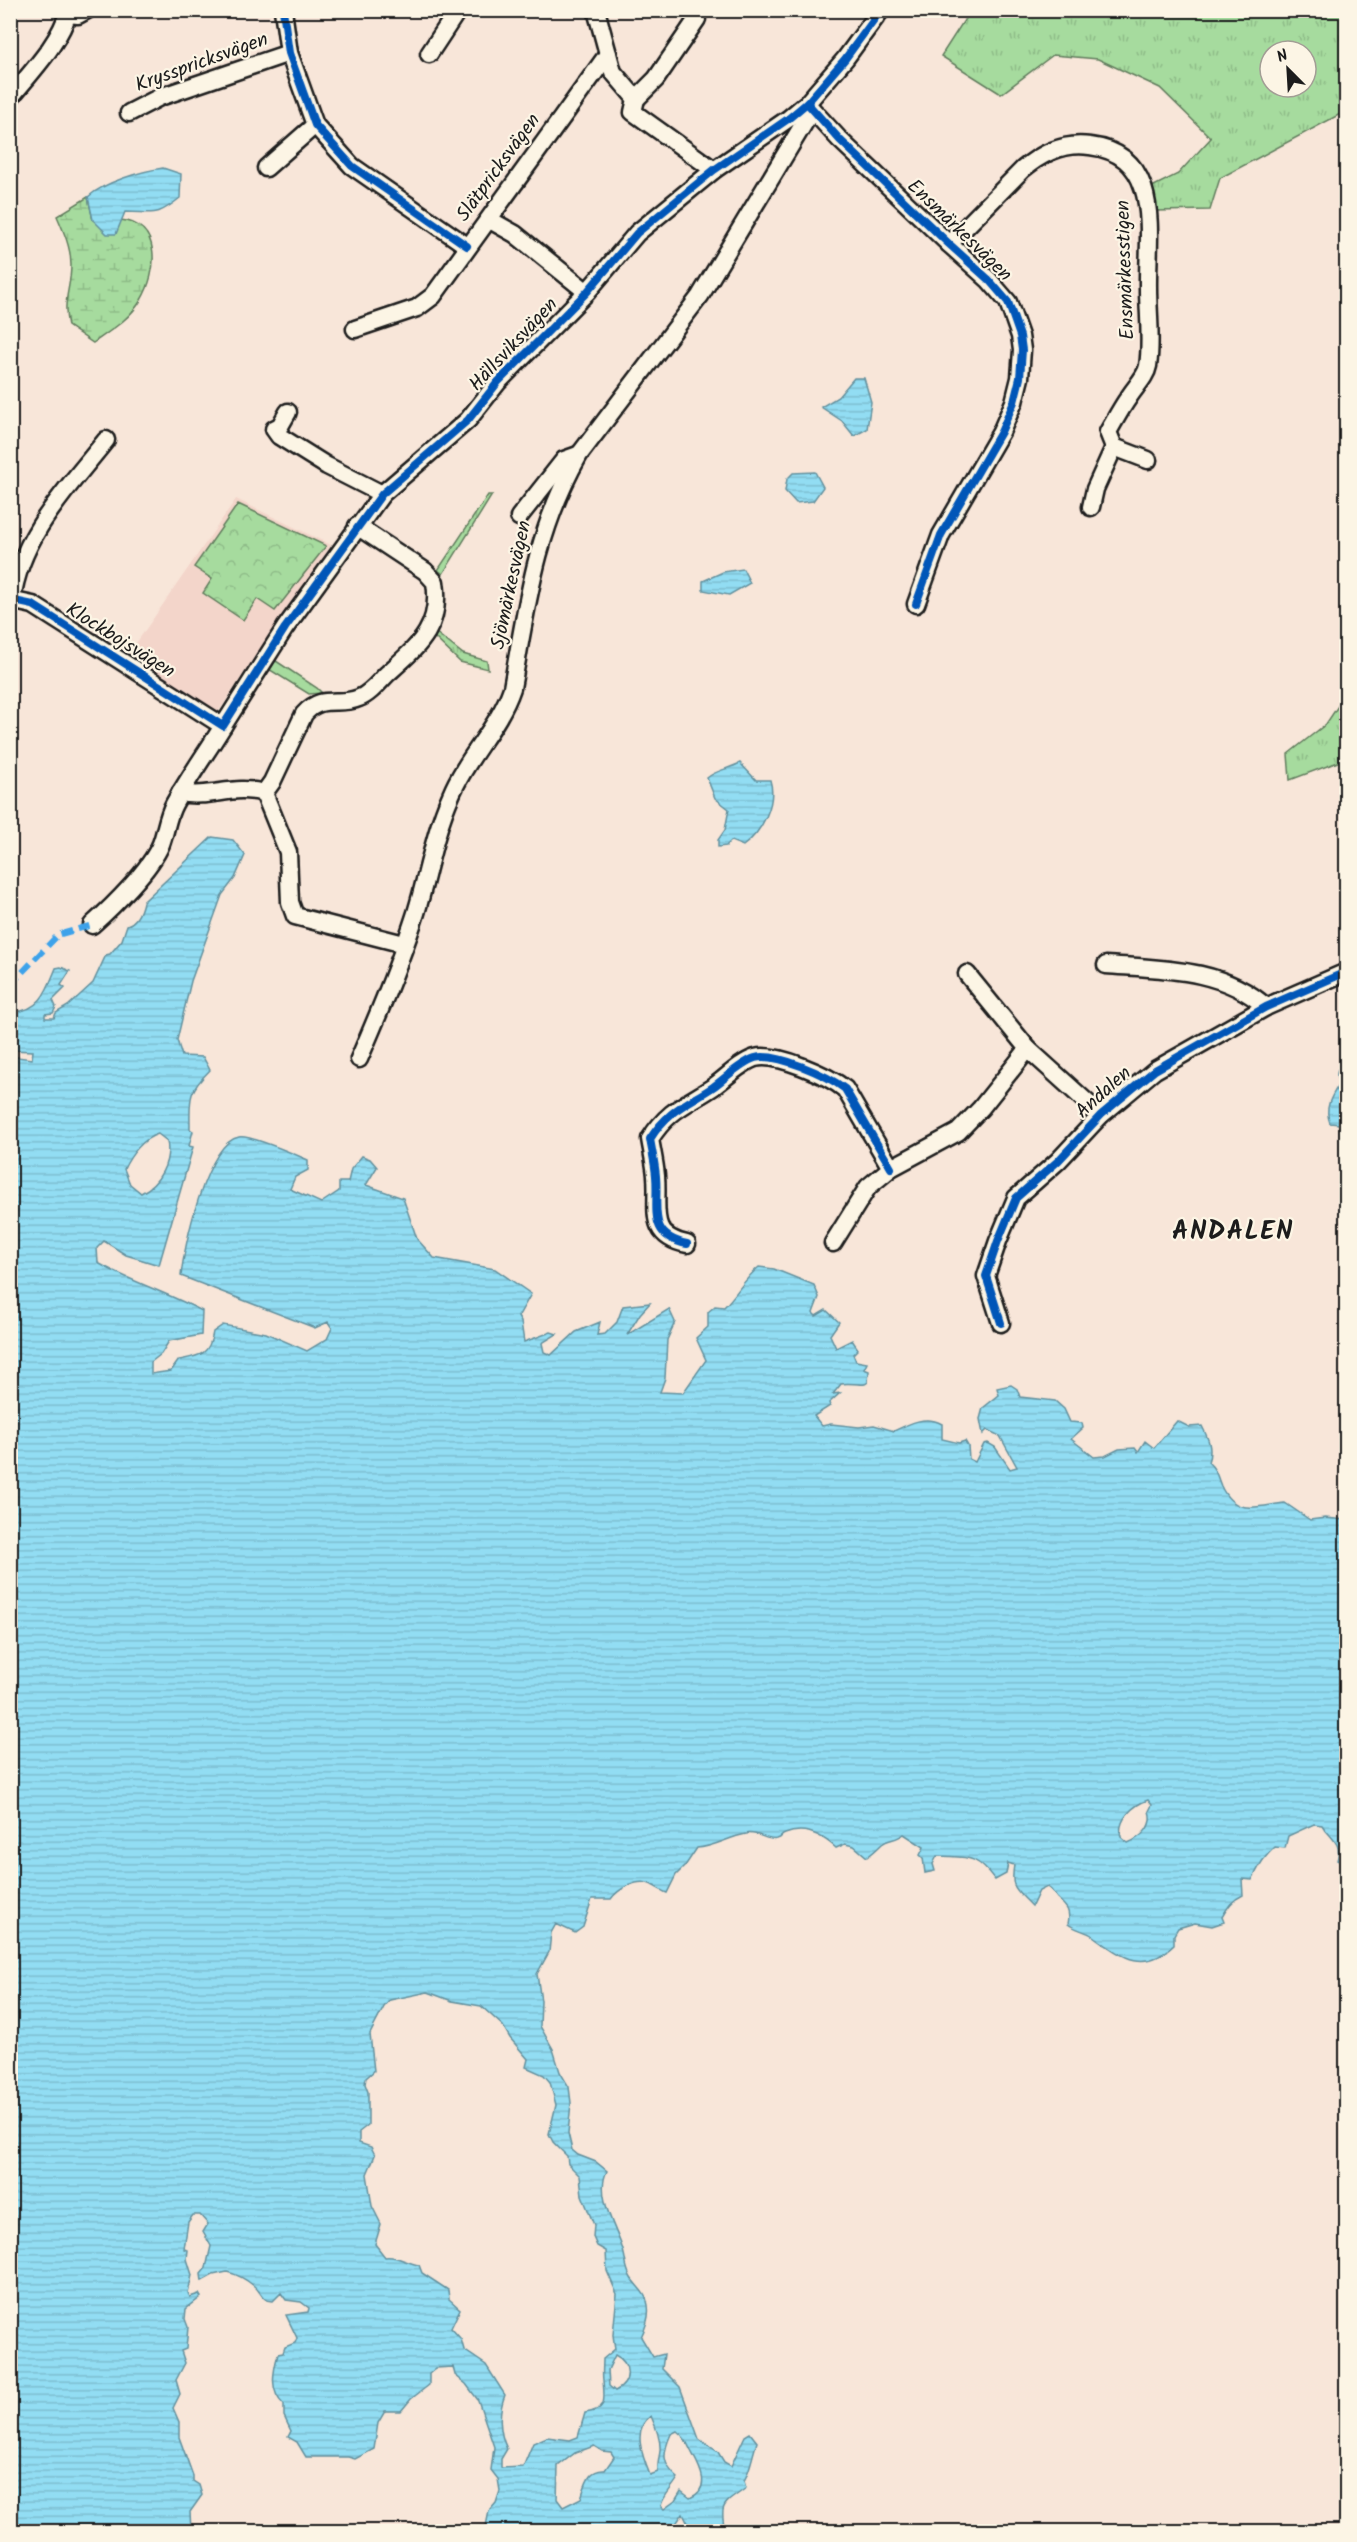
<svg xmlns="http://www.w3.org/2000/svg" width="1357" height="2542" viewBox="0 0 1357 2542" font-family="Kalam,sans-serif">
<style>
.built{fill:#f3d5ca}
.grass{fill:url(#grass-tufts);stroke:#617c5d;stroke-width:1.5;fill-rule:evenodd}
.wetland{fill:url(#wetland-marsh);stroke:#617c5d;stroke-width:1.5}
.park{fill:url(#park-crowns);stroke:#617c5d;stroke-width:1.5}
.water{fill:url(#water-rules);stroke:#63909d;stroke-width:1.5;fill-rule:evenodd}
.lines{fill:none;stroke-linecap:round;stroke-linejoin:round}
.minor-casing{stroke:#1c1c1c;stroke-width:21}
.minor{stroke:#fcf5e5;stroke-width:16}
.quiet{stroke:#3da2ea;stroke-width:6;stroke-dasharray:12 6;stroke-linecap:butt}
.cycleway-casing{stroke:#fcf5e5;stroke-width:11}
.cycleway{stroke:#0057b8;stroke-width:8}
.labels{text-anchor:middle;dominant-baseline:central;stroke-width:4.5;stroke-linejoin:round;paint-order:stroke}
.street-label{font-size:20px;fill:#1c1c1c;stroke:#fcf5e5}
.district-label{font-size:26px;font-weight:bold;letter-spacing:1.5px;fill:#1c1c1c;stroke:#fcf5e5}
</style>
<defs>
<pattern id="grass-tufts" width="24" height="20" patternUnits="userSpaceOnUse" patternTransform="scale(1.5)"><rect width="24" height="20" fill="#a6db9e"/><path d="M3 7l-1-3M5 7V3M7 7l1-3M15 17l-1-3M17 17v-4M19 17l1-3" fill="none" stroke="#8ebb88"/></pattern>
<pattern id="wetland-marsh" width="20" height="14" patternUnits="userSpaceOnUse" patternTransform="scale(1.5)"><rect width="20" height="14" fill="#a6db9e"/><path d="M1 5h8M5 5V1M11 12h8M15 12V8" fill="none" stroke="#8ebb88"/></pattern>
<pattern id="park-crowns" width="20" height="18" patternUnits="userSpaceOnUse" patternTransform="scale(1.5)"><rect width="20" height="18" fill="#a6db9e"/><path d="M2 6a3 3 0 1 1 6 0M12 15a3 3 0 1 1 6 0" fill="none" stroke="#8ebb88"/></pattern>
<pattern id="water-rules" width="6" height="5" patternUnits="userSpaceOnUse" patternTransform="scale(1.5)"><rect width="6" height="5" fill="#92ddf3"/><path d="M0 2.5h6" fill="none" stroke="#7dbdd0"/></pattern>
</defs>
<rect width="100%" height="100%" fill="#f8e6d9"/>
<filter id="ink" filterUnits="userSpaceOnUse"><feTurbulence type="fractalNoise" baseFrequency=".0167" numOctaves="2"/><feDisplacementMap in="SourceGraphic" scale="12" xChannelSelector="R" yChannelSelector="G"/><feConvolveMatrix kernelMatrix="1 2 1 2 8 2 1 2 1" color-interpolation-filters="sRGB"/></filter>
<g filter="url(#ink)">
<!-- built -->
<path class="built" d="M236 499 331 545 218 712 128 655Z"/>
<!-- grass -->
<g class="grass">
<path d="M970 11H1346V111L1220 178 1210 210 1156 211 1152 187 1178 174 1211 138 1160 88 1098 59 1053 55 1001 94 941 56ZM1270 51H1306V87H1270Z"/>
<path d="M488 495H492L443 574 438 570Z"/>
<path d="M435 632 463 654 487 661 488 669 460 662 434 637Z"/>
<path d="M273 659 317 688 322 693 309 694 267 668Z"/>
<path d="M1346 697V759L1290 780 1288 754 1326 724 1340 703Z"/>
</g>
<!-- wetland -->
<path class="wetland" d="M88 197 93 220 116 233 120 220C162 223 158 272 141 300 130 319 110 331 93 343L68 326C62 300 71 289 71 265 71 248 64 232 57 216Z"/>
<!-- park -->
<path class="park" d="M238 504 326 546 275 611 257 599 243 620 203 593 212 579 194 567Z"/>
<!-- water -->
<g class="water">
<path d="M163 168 181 174 180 198C155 218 155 212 125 212L116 234H107L93 220 88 197C104 182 142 171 163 168Z"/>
<path d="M854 378H864L871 402 867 429 854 436 842 421 821 407 838 397Z"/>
<path d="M815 472 823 487 813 501 796 503 785 491 787 479 793 473Z"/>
<path d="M743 569 750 583 729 595 703 590V581L723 572Z"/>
<path d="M740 763 756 780H770C777 803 762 832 743 846L731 841 726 846 718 847V840L725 830 729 809 715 798 707 778C716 770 729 769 740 763Z"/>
<path d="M212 837 233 840 245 855 235 878 222 895 191 981 177 1040 182 1056 203 1057 210 1070C187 1093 190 1098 190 1129L193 1131 189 1146 193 1147 159 1265 126 1255 104 1241 97 1248 98 1263C132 1282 168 1293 202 1311L201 1335 169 1341 161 1354 151 1362V1374L171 1371 179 1360C199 1356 209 1356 213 1332L223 1325 266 1333 307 1351 327 1339 332 1328 328 1322 315 1328 181 1276C184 1247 206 1143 239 1137 251 1135 294 1154 308 1160V1170L295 1177 290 1189 321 1203 339 1191V1182H348L351 1169 362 1156 370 1159 377 1167 366 1185 403 1198 417 1239 434 1258 495 1269 531 1294 518 1317 521 1322 524 1342 551 1332 557 1334 542 1343 544 1352 551 1355 576 1332 600 1322 597 1335 605 1334 617 1322 623 1306 650 1303 640 1314 627 1335 669 1309 675 1322 667 1340 665 1378 660 1392 683 1393 706 1360 696 1338 708 1327V1312L715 1306 724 1307C737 1294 745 1278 759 1267L774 1269 814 1285 819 1297 813 1313 816 1316 826 1310 839 1322 830 1335 836 1348 852 1340 858 1349 853 1354 856 1361 867 1363 864 1369 869 1371 868 1382 865 1384C856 1385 850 1382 841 1384L833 1394 840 1393 829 1403 830 1406 814 1416 822 1426 831 1424 859 1427 874 1425 894 1431C910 1423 926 1415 942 1424V1439L959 1443 965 1441 968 1446 969 1459 975 1462 984 1444 988 1443 995 1447 1010 1469 1017 1467 1000 1436 987 1430 983 1434 980 1419 983 1408 999 1395 997 1388 1011 1385 1017 1389 1020 1397 1055 1401 1064 1409 1070 1422 1082 1423 1083 1428 1071 1439 1094 1457 1105 1456 1119 1449 1135 1448 1138 1452 1145 1441 1154 1448 1177 1421 1189 1427 1202 1426C1208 1438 1213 1448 1208 1462 1216 1469 1217 1476 1221 1486 1235 1517 1258 1506 1285 1503L1310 1520 1325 1518 1346 1520V1864L1337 1860C1343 1843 1330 1838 1322 1825L1314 1824 1288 1836 1285 1848 1275 1847C1262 1859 1260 1865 1252 1880L1242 1879 1243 1895C1232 1900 1228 1907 1222 1917L1224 1922 1212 1926 1195 1923 1178 1928 1174 1935V1945C1143 1975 1121 1956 1093 1936 1086 1931 1076 1930 1068 1924 1071 1910 1066 1907 1057 1898 1053 1893 1053 1890 1047 1887L1039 1891 1032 1906C1016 1889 1010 1889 1014 1865L1008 1863 1006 1874 995 1880C975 1853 967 1858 937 1856L933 1864 935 1871 925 1873 923 1858 920 1855 924 1847 904 1834C897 1840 888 1839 882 1844 877 1849 873 1853 867 1857L854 1846 845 1844 836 1848C822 1835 804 1826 785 1834 779 1836 784 1837 777 1839 767 1842 758 1831 746 1834 729 1837 714 1847 697 1848L685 1866 676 1875 667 1893C661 1891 655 1886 650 1884 638 1878 618 1889 611 1899H592L583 1927 575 1933 556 1924 551 1933 549 1952 537 1974 541 2001 540 2026 553 2049 560 2072 569 2087 571 2103 568 2133 572 2150 578 2155 596 2162 607 2171C595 2194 615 2226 622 2247 626 2258 625 2268 631 2278 636 2286 645 2292 647 2301 651 2313 646 2327 641 2337L653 2357 664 2354 662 2369 680 2387 699 2439 718 2452 724 2462 731 2466 745 2436 750 2433 757 2442C752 2456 751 2468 744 2481L746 2488C724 2505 719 2502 725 2531H684L689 2525 683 2513 673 2528 677 2531H485L489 2511 496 2503 500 2491 498 2479 491 2470 494 2447 478 2400 466 2384 455 2375 453 2367 436 2368 429 2374V2385L411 2399 401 2411H385L378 2423 374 2449 355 2459 348 2457H306L297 2442 288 2437 291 2431 284 2416V2405C269 2391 273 2372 278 2354L283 2353 285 2347 295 2343 297 2338 286 2315 308 2312 309 2308 301 2302 286 2300 281 2293 273 2301C261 2301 262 2292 254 2286 247 2280 236 2274 227 2272L213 2275 202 2281 201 2274 206 2268 211 2246 203 2232 208 2224 200 2215H193L188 2222 184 2249 188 2250 187 2259 192 2275 188 2293 190 2297 199 2294 201 2297 186 2309 185 2319 188 2327 186 2349 181 2351 185 2363 176 2380 180 2394 173 2408 179 2422V2437L193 2476V2481L199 2485 202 2495 190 2512 191 2531H11L10 1056 32 1059 33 1051 11 1050V1020L15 1019 13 1016 14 1012C41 1010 47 990 56 968L61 967 70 971 61 985 65 988 53 1000 56 1007 53 1013 45 1014V1018H54L56 1013 68 1006 93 983 106 955 110 954 122 940 127 925C137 922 141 911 143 902ZM158 1134 167 1141C171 1161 160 1184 141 1193L130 1184 124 1169C130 1156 143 1138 158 1134ZM1148 1800 1152 1805 1149 1811C1154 1826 1142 1837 1128 1843L1121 1837C1117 1820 1133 1805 1148 1800ZM428 1992 452 2001 481 2006 503 2026 510 2038 528 2059 526 2067 544 2075 550 2082 556 2105 549 2134 553 2142 567 2156 568 2164 580 2176 582 2195 594 2225 593 2237 597 2246 606 2251 607 2271 617 2294 613 2335 615 2349 603 2359C603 2366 602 2373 603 2380 604 2398 609 2410 585 2413L578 2437 570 2440 547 2437 533 2443 523 2467 501 2468V2459L507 2449C499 2433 498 2412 505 2395L486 2365 464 2350 461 2339 451 2328 460 2309 449 2299 448 2290 422 2273 419 2265C406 2263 397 2255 385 2257L375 2244 381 2224 372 2206 367 2174 375 2155 371 2147 359 2143V2132L368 2125V2092L365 2084 366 2078 374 2071 370 2034 384 2007 390 2000ZM615 2355C631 2363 632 2383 615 2391L609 2386 608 2370ZM651 2416C656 2427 661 2440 660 2451 659 2459 657 2464 658 2472L650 2475C643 2458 631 2428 651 2416ZM677 2431C685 2437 687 2443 691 2451 699 2466 713 2488 690 2498L681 2491 675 2501 664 2509 661 2506C663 2496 673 2487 678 2478 662 2464 662 2454 671 2434ZM594 2446 602 2451 611 2452 614 2457 605 2470C588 2469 586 2484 581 2498L563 2507 557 2499 558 2466 575 2453Z"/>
<path d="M1346 1060V1118L1340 1124 1330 1123C1324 1108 1331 1097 1339 1084 1335 1073 1337 1068 1346 1060Z"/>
</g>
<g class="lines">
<defs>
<g id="minor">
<path d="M283 10 289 53 315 125 352 166 467 246"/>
<path d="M596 10 613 72 636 99 633 112 714 170"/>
<path d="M68 14 78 15 87 10"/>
<path d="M429 54 458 10"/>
<path d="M10 98C31 72 60 43 69 10"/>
<path d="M636 99 656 79 697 19"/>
<path d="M807 104 840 140 949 244 989 280 1008 302 1020 336 1022 350 1020 378 1014 402 1001 432 941 535 916 604"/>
<path d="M129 113 160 97 289 53"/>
<path d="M266 168 315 125"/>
<path d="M490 220 515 234 587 292"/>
<path d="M949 244 1023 169C1042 153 1064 142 1090 146 1164 155 1147 235 1148 288 1148 313 1152 341 1148 366 1146 377 1135 387 1129 397 1121 408 1115 420 1108 432L1114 447 1095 489 1091 507"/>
<path d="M355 329 417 308 433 296 608 54"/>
<path d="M288 412 280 426 274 429 279 436 327 466 382 494"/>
<path d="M1114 447 1148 460"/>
<path d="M519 517 564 460 578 455"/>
<path d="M10 600 33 605 223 726 285 628 382 494 468 420 498 382 587 292 637 233 714 170 788 119 807 103 845 59 881 10"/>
<path d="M12 600C20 536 68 488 106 440"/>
<path d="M180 793C210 799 234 784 264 793L288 852 290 902 295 916 404 944"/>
<path d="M264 793 272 782 304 714C322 693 339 707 359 698 370 694 379 682 387 674 418 646 442 628 435 582L425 571 357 526"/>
<path d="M92 925C112 907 151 869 161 844 166 831 167 817 174 804 189 777 207 752 223 726"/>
<path d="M1106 965C1161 969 1223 968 1266 1007"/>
<path d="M967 974 1028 1049"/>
<path d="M359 1059C380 1011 400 963 416 913 428 874 434 833 451 795 467 756 499 727 512 688 527 604 536 530 579 455L700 296 812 110"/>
<path d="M833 1243 868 1187 891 1168 958 1132 981 1108 1028 1049 1101 1115"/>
<path d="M687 1244C646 1236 659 1208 656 1176 655 1164 652 1151 650 1139 669 1109 686 1105 713 1087 726 1078 740 1063 755 1058 776 1052 829 1076 845 1089L891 1168"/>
<path d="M1001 1323 986 1276 998 1241 1016 1198 1058 1161 1101 1115 1155 1070 1266 1007 1346 972"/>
</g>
</defs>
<!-- minor casing -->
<use href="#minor" class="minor-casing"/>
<!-- minor -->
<use href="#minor" class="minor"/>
<!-- quiet -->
<path class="quiet" d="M10 985 58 935 92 925"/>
<defs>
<g id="cycleway">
<path d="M283 10 289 53 315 125 352 166 467 246"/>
<path d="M807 103 840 140 949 244 989 280 1008 302 1020 336 1022 350 1020 378 1014 402 1001 432 941 535 916 604"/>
<path d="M10 600 33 605 223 726 285 628 382 494 468 420 498 382 587 292 637 233 714 170 788 119 807 103 845 59 881 10"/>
<path d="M687 1244C646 1236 659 1208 656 1176 655 1164 652 1151 650 1139 669 1109 686 1105 713 1087 726 1078 740 1063 755 1058 776 1052 829 1076 845 1089L891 1168"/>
<path d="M1001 1323 986 1276 998 1241 1016 1198 1058 1161 1101 1115 1155 1070 1266 1007 1346 972"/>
</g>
</defs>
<!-- cycleway casing -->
<use href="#cycleway" class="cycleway-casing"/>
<!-- cycleway -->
<use href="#cycleway" class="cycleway"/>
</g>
</g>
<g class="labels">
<!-- street labels -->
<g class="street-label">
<text transform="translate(202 63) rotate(-20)">Krysspricksvägen</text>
<text transform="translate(499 168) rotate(-54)">Slätpricksvägen</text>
<text transform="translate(959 231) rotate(44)">Ensmärkesvägen</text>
<text transform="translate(1126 270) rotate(-92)">Ensmärkesstigen</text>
<text transform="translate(514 345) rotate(-47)">Hällsviksvägen</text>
<text transform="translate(512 585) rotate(-78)">Sjömärkesvägen</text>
<text transform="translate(120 641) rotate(32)">Klockbojsvägen</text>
<text transform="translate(1104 1093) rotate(-42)">Andalen</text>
</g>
<!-- district labels -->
<g class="district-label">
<text x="1233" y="1232">ANDALEN</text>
</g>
</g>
<!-- margin -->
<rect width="1357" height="2542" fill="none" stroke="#fcf5e5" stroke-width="36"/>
<rect x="18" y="18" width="1321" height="2506" fill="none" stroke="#1c1c1c" stroke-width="2" filter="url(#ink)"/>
<!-- north arrow -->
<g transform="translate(1288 69) rotate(336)"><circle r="28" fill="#fcf5e5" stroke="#a29e95" stroke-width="1.5"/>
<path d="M0-4.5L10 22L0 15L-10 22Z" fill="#1c1c1c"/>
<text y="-9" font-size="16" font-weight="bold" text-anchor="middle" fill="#1c1c1c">N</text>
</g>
</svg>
